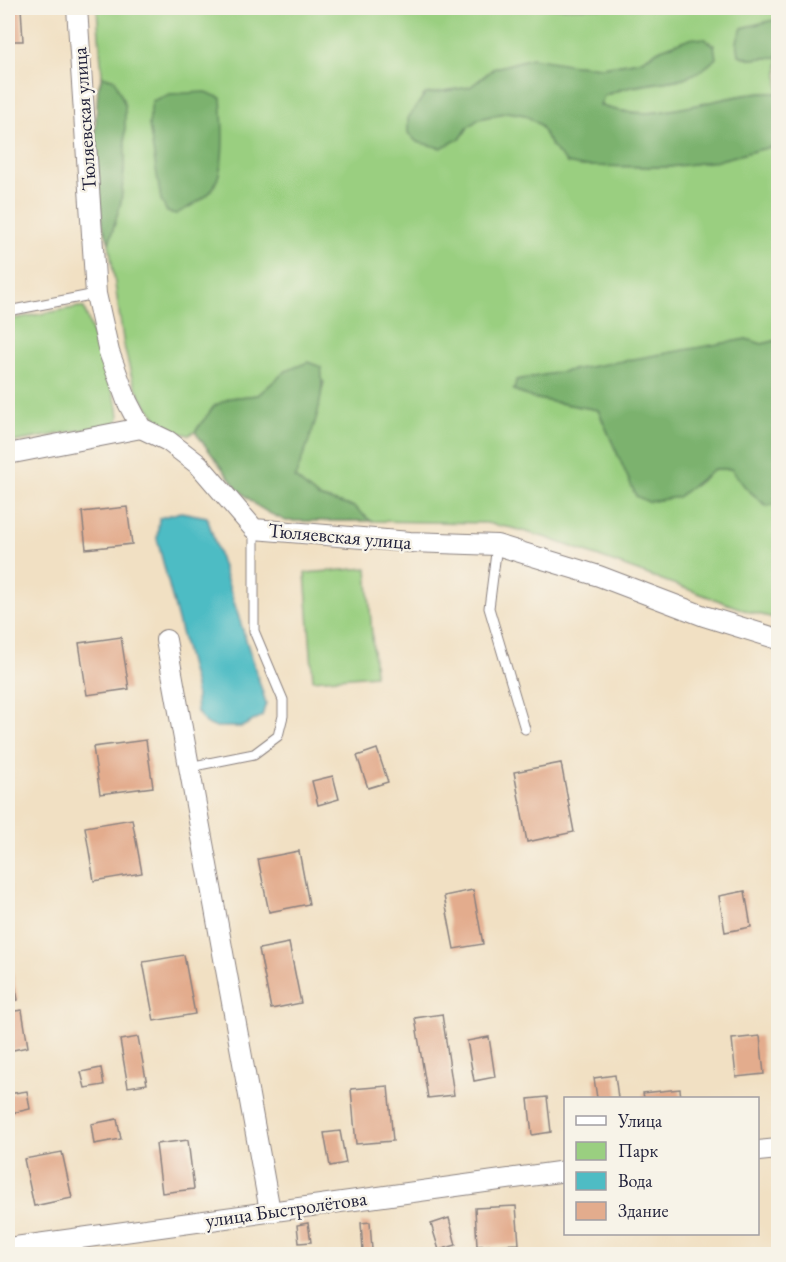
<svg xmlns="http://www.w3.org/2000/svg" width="786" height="1262" viewBox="0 0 786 1262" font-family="'EB Garamond',serif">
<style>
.green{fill:#9acf80;stroke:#5e785e;stroke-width:1.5}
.forest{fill:#7bb26e;stroke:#4e6a54;stroke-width:1.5}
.water{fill:#4ebcc4;stroke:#386f80;stroke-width:1.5}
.building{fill:#e3ac8d}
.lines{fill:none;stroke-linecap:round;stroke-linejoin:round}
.service-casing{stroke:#8a817f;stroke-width:11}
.minor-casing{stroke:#8a817f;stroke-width:22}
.service{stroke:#fff;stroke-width:9}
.minor{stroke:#fff;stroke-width:20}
.labels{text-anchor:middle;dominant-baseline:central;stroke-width:5;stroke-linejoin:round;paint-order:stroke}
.street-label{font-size:20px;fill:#22223b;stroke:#f7f3e8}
</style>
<rect width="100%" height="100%" fill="#f7f3e8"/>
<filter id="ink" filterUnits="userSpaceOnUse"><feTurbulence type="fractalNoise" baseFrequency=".0167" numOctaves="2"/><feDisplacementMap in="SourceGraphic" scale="12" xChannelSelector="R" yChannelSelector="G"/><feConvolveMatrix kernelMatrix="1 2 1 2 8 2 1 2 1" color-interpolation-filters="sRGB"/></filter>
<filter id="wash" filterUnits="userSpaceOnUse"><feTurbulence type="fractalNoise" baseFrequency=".008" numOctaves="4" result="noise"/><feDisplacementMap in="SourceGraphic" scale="24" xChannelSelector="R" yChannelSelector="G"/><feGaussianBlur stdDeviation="1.35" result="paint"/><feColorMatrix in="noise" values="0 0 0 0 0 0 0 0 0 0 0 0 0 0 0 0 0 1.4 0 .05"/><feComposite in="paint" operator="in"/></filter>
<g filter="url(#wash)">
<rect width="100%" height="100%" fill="#f1e0c3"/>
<!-- green -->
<g class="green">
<path d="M97 8H778V19L742 28 739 55 749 59 778 57V93C718 90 659 129 600 105L604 96 626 88 683 79 661 49 640 61 602 67 574 65 495 67 471 87 425 95 461 138 468 127 479 119 508 112 525 115 540 125 552 147 581 166 669 167 716 161 778 145V340L762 344 746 339 514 390 532 398 598 410 636 496 694 486 715 469H732L746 488 766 506 778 504V619L750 612 547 538 512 528 486 523 371 521 354 507 318 497 295 478 316 414 324 382 286 371 258 395 230 398 201 423 195 432 189 435 180 433 156 418 141 398 132 378 124 346 109 243 121 202 125 158 115 80 102 76Z"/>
<path d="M79 307 84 308 118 408 119 418 115 424 8 443V320Z"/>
<path d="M367 568 375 675 313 680 305 573Z"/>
</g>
<!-- forest -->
<g class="forest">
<path d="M778 19V57L750 59 739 55 737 41 742 28Z"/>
<path d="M690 38 705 39 714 45 716 58C692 85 658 80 627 88 619 89 611 93 604 96L600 105C658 129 719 90 778 93V145L716 161 669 167 581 166 567 163 552 147 540 125 525 115 508 112 479 119 468 127 461 138 441 148 417 142 408 133V118L425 94 470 87 495 68 532 58 574 65 603 67 640 61 661 49Z"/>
<path d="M102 76 115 80 125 105V158L121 202 109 243 102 223 95 137 98 89Z"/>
<path d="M205 92 221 98C223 123 227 171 211 191 203 201 187 208 176 214L167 212 161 200 149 125 152 101 170 94Z"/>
<path d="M746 339 762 344 778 340V504L767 506 746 488 731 469H714L678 497 648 502 636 496 598 410 532 398 514 390 516 380Z"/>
<path d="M308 362 321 367C327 403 307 444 295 478L318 497 354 507 371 521H286L269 513 257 506 237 488 195 432 214 406 230 398 258 395 286 371Z"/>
</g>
<!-- water -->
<path class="water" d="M181 512 207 517 266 703 262 716 242 727H214L205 723 197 712 195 686 157 539 159 518Z"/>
<g id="blocks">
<!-- building -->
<g class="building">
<path d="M8 8H21L23 41H8Z"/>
<path d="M127 507 132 544 86 549 82 512Z"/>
<path d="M121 637 129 689 87 695 79 643Z"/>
<path d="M146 740 153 787 100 794 93 747Z"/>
<path d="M377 749 388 782 368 788 357 756Z"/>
<path d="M561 763 574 832 527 842 514 772Z"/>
<path d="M333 776 339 799 318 805 312 781Z"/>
<path d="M132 819 142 873 94 881 85 827Z"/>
<path d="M299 851 309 904 269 912 258 859Z"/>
<path d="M473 890 483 944 454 949 444 896Z"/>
<path d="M745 891 751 927 725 932 719 896Z"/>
<path d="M289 943 301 1003 271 1009 259 949Z"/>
<path d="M8 952 18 1000 8 1002Z"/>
<path d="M184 955 195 1014 154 1021 143 962Z"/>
<path d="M22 1010 28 1047 8 1051V1012Z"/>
<path d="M442 1014 454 1095 428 1098 415 1018Z"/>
<path d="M760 1036 764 1074 736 1077 732 1039Z"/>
<path d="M138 1037 147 1084 128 1087 120 1040Z"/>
<path d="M489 1037 495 1077 474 1081 467 1041Z"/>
<path d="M101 1068 104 1085 85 1088 81 1072Z"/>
<path d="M615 1075 618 1098H597L594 1078Z"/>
<path d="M388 1086 393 1141 356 1144 351 1089Z"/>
<path d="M680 1089 681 1098H644L643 1093Z"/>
<path d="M27 1091 30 1109 8 1114V1094Z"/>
<path d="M547 1097 551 1132 532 1135 528 1099Z"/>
<path d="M117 1119 121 1139 94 1144 91 1124Z"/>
<path d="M340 1131 346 1163 330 1166 324 1133Z"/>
<path d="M188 1140 194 1189 162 1193 156 1144Z"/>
<path d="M62 1152 72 1198 34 1206 24 1159Z"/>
<path d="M516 1206 519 1244 477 1246 475 1208Z"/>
<path d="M449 1218 456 1245 439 1250 431 1224Z"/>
<path d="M370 1222 372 1250 363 1251 361 1223Z"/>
<path d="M308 1223 311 1242 299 1243 297 1225Z"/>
</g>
</g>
</g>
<g filter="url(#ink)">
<use href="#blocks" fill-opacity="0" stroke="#8a817f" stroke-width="1.5"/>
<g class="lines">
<defs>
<g id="service">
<path d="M8 311 96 294"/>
<path d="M497 545 489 608 525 729"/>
<path d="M189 767 254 754 278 736 283 716V700L254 631V529"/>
</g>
<g id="minor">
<path d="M77 8 96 294 109 352 127 401 141 428 168 441 199 465 254 529 410 542 497 545 599 576 704 616 778 639"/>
<path d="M8 454 141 428"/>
<path d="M166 640 270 1211"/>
<path d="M758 1151 778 1149"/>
<path d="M8 1248 566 1171"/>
</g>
</defs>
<!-- service casing -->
<use href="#service" class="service-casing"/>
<!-- minor casing -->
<use href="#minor" class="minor-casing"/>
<!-- service -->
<use href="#service" class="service"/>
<!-- minor -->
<use href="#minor" class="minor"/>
</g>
</g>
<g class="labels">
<!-- street labels -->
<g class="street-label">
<text transform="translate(84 119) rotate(-94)">Тюляевская улица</text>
<text transform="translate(340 536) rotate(5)">Тюляевская улица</text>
<text transform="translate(286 1209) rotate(-8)">улица Быстролётова</text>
</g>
</g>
<!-- margin -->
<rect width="786" height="1262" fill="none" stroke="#f7f3e8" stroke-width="30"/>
<!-- legend -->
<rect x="564" y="1097" width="195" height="138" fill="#f7f3e8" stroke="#a29fa3" stroke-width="1.5"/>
<rect x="576" y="1116" width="30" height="9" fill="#ffffff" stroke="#a29fa3" stroke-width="1.5"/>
<text x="618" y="1127" font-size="18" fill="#22223b">Улица</text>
<rect x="576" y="1142" width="30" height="18" fill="#9acf80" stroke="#a29fa3" stroke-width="1.5"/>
<text x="618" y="1157" font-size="18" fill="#22223b">Парк</text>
<rect x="576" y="1172" width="30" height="18" fill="#4ebcc4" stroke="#a29fa3" stroke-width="1.5"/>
<text x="618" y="1187" font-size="18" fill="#22223b">Вода</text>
<rect x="576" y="1202" width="30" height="18" fill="#e3ac8d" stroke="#a29fa3" stroke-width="1.5"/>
<text x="618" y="1217" font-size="18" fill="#22223b">Здание</text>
</svg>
